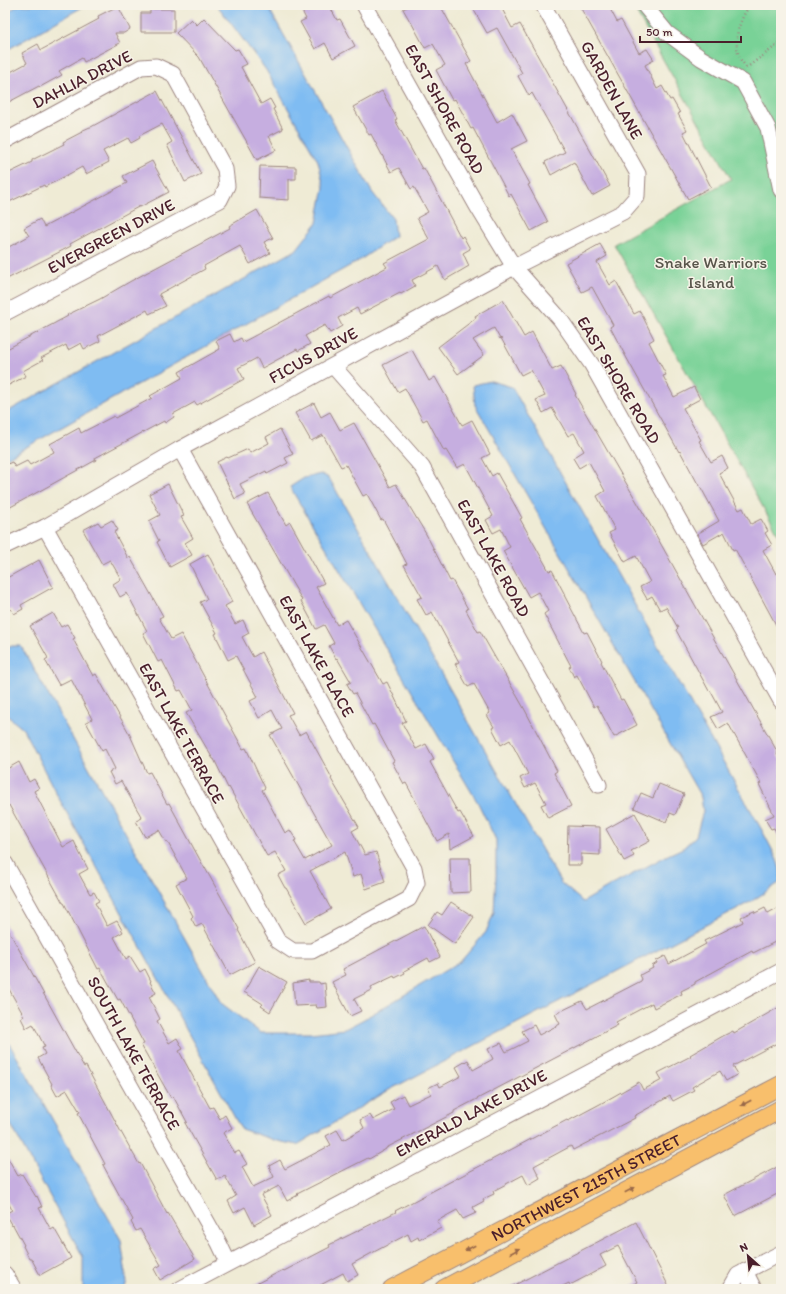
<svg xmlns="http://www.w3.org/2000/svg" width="786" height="1294" viewBox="0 0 786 1294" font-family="Itim,sans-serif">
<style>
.green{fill:#79d297;stroke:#627861}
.water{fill:#7fbcf2;stroke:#646e8e}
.building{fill:#c6aee0}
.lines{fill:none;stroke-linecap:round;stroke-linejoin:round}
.minor-casing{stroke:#9c8580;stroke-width:17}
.major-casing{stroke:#9c8580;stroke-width:20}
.path{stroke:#9c8580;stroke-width:2.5;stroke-dasharray:1 3;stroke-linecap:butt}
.minor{stroke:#fff;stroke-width:15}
.major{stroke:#f8bf6c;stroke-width:18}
.oneway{fill:#986748}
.labels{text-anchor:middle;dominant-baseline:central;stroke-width:3;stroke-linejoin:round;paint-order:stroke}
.street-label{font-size:17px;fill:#4a1f2b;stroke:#f7f3e8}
.park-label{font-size:17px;fill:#58554b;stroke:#f7f3e8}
</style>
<rect width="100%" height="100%" fill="#f7f3e8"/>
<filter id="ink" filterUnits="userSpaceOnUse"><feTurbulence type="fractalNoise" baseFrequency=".025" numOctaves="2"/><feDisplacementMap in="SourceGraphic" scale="8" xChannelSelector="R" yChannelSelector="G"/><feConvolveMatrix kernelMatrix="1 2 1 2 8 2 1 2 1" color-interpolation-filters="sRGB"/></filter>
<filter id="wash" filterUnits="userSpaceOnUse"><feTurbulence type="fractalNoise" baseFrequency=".012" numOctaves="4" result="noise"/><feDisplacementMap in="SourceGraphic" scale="16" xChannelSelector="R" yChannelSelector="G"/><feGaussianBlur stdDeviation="0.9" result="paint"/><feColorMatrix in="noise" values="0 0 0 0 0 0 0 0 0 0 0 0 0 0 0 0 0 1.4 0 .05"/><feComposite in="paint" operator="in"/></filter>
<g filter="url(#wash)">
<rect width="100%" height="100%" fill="#efebd5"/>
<!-- green -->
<path class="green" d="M632 5H781V539L614 244 731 179Z"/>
<!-- water -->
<g class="water">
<path d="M19 5H86L5 51V13Z"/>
<path d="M217 5H267L372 192 393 219 395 236 360 260 5 459V413L296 250 317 223 324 187 318 161 266 70Z"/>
<path d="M491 381 512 387 763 832C769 845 786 870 779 883L752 901 389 1090 297 1145 277 1141 241 1129 57 795 23 729 5 714V646H21L221 1003 261 1033H311L345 1029 364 1019 461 961 486 932 494 912 496 876V840L478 803 290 487 304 478 321 474 329 478 561 883 583 902 609 887 668 855 683 848 696 836 703 811 701 797 475 405 473 385Z"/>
<path d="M5 1036 121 1240 127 1282 124 1289H83V1257L5 1114Z"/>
</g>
<g id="blocks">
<!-- building -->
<g class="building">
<path d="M299 5H329L337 20 340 19 355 46 333 58 325 43 315 49 300 22 306 19Z"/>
<path d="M411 5H440L471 61 466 64 497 122 512 113 527 141 511 149 530 184 528 185 548 222 531 231 511 194 509 196 473 128 471 129 455 99 452 100 436 70 445 65 433 44 425 48 411 22V23L403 9Z"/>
<path d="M471 5H500L512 28 520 24 610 186 592 196 574 162 551 175 545 162 565 152 532 93 529 96 518 76 522 73 497 28 487 33Z"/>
<path d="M579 5H608L617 22 621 20 639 53 647 49 654 60 645 65 657 89 662 86 670 100 672 99 680 113 678 114 687 130 683 132 711 187 688 199Z"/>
<path d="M118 6 130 29 124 33H115L120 43 84 62 82 58 59 71 62 75 40 87 39 86 5 104V75L27 63 22 53 38 44 41 50 99 19 98 16Z"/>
<path d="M150 9H174V32H141V13H150Z"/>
<path d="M204 18 235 50 238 49 247 64 241 67 261 104 270 99 275 108 273 109 283 129 269 136 276 150 257 160 199 57 176 33 191 19 197 25Z"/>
<path d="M157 91 201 174 185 182 167 145 172 142 162 124 139 136 140 138 131 143 128 138 103 151 109 162 86 174 82 167 45 187 44 185 5 204V175L32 162V160L64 144 63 142 82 132 81 131 90 127H91Z"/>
<path d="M382 91 397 119 395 120 422 169 424 168 461 238 463 236 470 249 463 253 469 266 445 280 438 266 412 280 415 286 401 294 400 293 360 314 357 308 338 318 342 326 330 333 325 325 305 336 310 344 298 351 297 349 262 368 257 358 238 368 244 379 197 405 195 402 173 414 174 417 165 423 164 421 95 458 96 460 5 510V465L12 462 15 467 27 461 30 465 54 452 50 444 79 428 81 433 114 416 115 418 152 398 150 396 182 378 179 372 220 349 216 341 230 334 234 342 241 338 243 342 329 296 330 298 387 267 384 263 429 239 417 218 428 212 414 187 411 189 399 168 391 172 371 134 369 135 353 107Z"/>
<path d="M152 161 169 192 140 207V206L70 244 71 246 5 280V249L29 236 24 228 40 219 44 227 127 183 123 176Z"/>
<path d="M260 166 296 167V179H289V200L259 198Z"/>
<path d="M257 210 273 238 264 242 270 253 250 264 240 246 204 266 205 269 159 294 166 306 149 314 147 310 98 336 100 341 84 349 81 343 68 350 66 345 41 358 43 360 23 371 26 376 5 387V350L68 316 67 315 100 299 131 281 230 228 229 226Z"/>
<path d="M600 244 607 256 597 262 610 285 616 281 634 314 640 311 654 339 649 342 666 375 663 376 674 397 694 387 700 399 683 408 701 440 699 441 711 462 722 456 728 468 719 473 739 510 743 508 751 524 761 519 768 531 765 533 772 545 763 550 776 574 781 571V634L735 549 733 550 724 532 703 544 697 534 719 521 699 484H698L680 451 679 452 625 355 610 327 613 325 592 287 582 292 566 263Z"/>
<path d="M503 300 524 337 532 332 552 370 561 366 576 394 575 395 644 514 778 753 777 754 781 761V841L774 828 771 829 765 819 774 815 759 784 761 783 728 723 718 729 711 717 722 712 710 690 709 691 676 630 678 628 666 607 660 610 652 596 647 599 640 587 650 582 636 556 625 562 609 533 615 530 597 496 605 491 589 462 579 468 573 458 584 451 574 433 568 436 552 408 543 413 536 400 545 396 531 370 521 375 501 338 500 339 494 328 473 340 484 355 458 374 438 347 476 318 475 316Z"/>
<path d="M412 350 429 381 435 377 462 425 472 420 490 454 482 458 492 476 497 473 522 518 520 519 549 571 552 570 565 595H564L584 633 587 632 602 661 601 662 621 700 623 699 637 725 614 737 597 705 594 707 577 675 574 677 569 667 571 666 544 614 548 611 538 592 529 597 503 551 510 547 501 529 493 533 486 520 493 516 465 464 457 468 446 450 444 451 427 419 423 421 405 388 398 392 383 365Z"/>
<path d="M314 403 321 417 330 412 340 430 354 423 390 487 396 484 426 534 450 581 452 580 468 609 466 610 478 632 480 631 525 710 557 771 554 773 571 806 548 818 541 805 546 803 535 783 525 788 520 778 528 774 510 740 501 745 492 728 494 727 487 715 490 713 474 684 468 687 455 664 459 662 432 612 426 615 417 599 422 597 404 565 407 564 383 519 381 520 367 494 363 496 346 465 341 467 323 435 311 441 295 413Z"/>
<path d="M280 429 293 454 285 458 288 463 267 474 266 471 240 484 245 494 235 499 217 462 227 457 228 458 248 449 250 453 269 443 266 437Z"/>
<path d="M168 484 184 516 181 517 193 538 185 543 192 555 170 567 157 542 159 541 149 521 160 515 149 494Z"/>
<path d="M268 493 286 525 290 522 324 583 316 587 337 625 346 620 383 684 387 682 406 721 402 723 416 749 426 744 434 759 430 762 458 813 460 812 474 836 450 849 449 834 437 841 406 783 404 784 392 762 394 761 374 724 372 725 355 693 353 694 347 684 351 682 337 658 336 659 329 646 334 643 324 625 316 629 301 601 302 600 247 504Z"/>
<path d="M112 520 118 530 114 532 128 558 130 557 163 616 159 618 171 639 181 634 243 749 246 748 265 788 262 790 285 833 290 830 296 840 294 841 305 860 332 845 270 735 282 729 272 710 259 718 250 701 258 697 236 656 228 660 215 634 217 633 200 602 207 599 190 564 208 554 232 602 225 606 235 624 243 620 249 633 242 637 253 657 261 652 293 713 288 715 299 735 306 731 332 778 331 779 359 827 352 831 365 855 376 852 385 882 366 889 361 874 353 877 345 852 310 871 331 909 306 923 286 888H285L278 875 286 871 275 852 267 856 229 787 228 788 214 759H213L186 713 192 710 181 690 178 691 162 660 158 662 143 633 147 631 127 593 120 597 113 584 121 579 110 560 102 564 83 530 98 522 101 526Z"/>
<path d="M39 560 53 587 21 605 23 609 14 614 11 609 5 613V579Z"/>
<path d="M53 613 61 627 67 624 75 638 73 639 93 676 96 674 130 735 147 773 150 772 167 804 169 803 205 869V868L239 929 238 930 255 962 230 975 202 924 196 927 191 918 193 916 176 884 187 878 167 841 166 842 159 830 145 837 136 821 142 818 121 781 115 784 109 772 115 769 105 749 102 751 86 722 92 719 71 679 59 685 45 660 48 658 30 626Z"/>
<path d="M19 762 29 782 34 779 39 788 34 791 63 847 74 841 79 852 88 869 79 874 90 894 94 892 99 901 95 903 107 926 117 921 123 932 114 937 126 959 130 956 140 972 145 969 151 981 150 982 156 993 149 997 160 1019 157 1021 169 1043 177 1038 183 1049 179 1051 210 1108 213 1107 220 1119 225 1115 232 1128 223 1133 235 1153 239 1151 247 1164 242 1167 253 1187 274 1177 269 1166 280 1160 285 1169 331 1145 326 1136 337 1130 343 1140 364 1128 360 1120 370 1115 373 1120 394 1109 390 1102 403 1095 408 1105 431 1094 428 1088 438 1083 440 1087 461 1076 456 1067 468 1060 473 1070 493 1059 488 1049 501 1043 506 1052 528 1041 522 1031 534 1025 539 1035 560 1024 555 1014 582 1001 587 1009 641 981 642 979 640 975 653 968 652 966 657 963 656 961 665 956 669 964 706 944 704 941 743 922 741 917 754 911 755 913 765 908 768 914 781 907V939L753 953 752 951 715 971 695 982V984L681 991 682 994 654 1008 652 1003 616 1022 618 1025 454 1111V1113L386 1148V1149L369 1159 368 1158 297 1194 298 1195 287 1201 279 1186 261 1195 272 1215 254 1225 245 1207 234 1213 228 1201 236 1196 225 1176 217 1180 185 1123 187 1122 173 1096 171 1098 141 1045 144 1044 120 999 118 1000 100 968 98 969 64 903H63L9 805 5 807V770Z"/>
<path d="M659 784 684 794 675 815 670 813 666 822 634 808 641 793 653 798Z"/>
<path d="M635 813 650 841 631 851 634 856 624 861 606 829Z"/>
<path d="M568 826 600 827V855L581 854V865H567Z"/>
<path d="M450 858H470L471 892 451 893Z"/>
<path d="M451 902 474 917 455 944 428 925 437 912 442 915Z"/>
<path d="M5 924 84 1067 86 1066 121 1132 139 1164 140 1163 167 1214 168 1213 195 1259 160 1280 154 1269 161 1265 140 1229 136 1231 131 1222 133 1220 103 1165 105 1164 78 1113 80 1112 67 1090 57 1096 51 1085 52 1084 38 1058 45 1054 42 1048 45 1047 33 1024 26 1028 21 1018 24 1016 5 982Z"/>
<path d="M424 926 440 957 430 962 428 958 404 971 405 973 395 978 394 976 371 987 372 990 354 999 361 1011 350 1016 332 982 346 975 343 969Z"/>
<path d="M259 966 287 982 270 1012 261 1006 263 1004 244 992Z"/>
<path d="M309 980V982H319L320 984 325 983 327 1007 317 1008 316 1005 295 1006 293 983Z"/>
<path d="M781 1006V1041L733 1066 738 1074 726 1081 720 1071 692 1087 694 1090 673 1101 670 1096 634 1116 635 1118 573 1150 571 1146 534 1166 540 1178 528 1185 523 1175 493 1191 494 1194 483 1199 484 1201 473 1207 476 1213 463 1219 457 1210 437 1221 441 1228 419 1240 418 1237 411 1241 408 1234 370 1254 352 1264 358 1275 347 1281 343 1273 313 1289H246L283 1270 284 1271 330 1247 329 1245 396 1212 395 1211 567 1120 568 1121 600 1104 639 1082 643 1090 662 1080 658 1073 691 1056 690 1055 723 1036 733 1031 734 1033Z"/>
<path d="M5 1153 18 1176 22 1174 36 1197 37 1196 42 1207 39 1208 51 1230 54 1228 71 1258 40 1275 31 1258H29L23 1246 24 1245 13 1225 12 1226 5 1214 12 1210 5 1196Z"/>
<path d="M781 1165V1192L735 1216 724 1195Z"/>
<path d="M636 1222 670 1289H625L637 1282 618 1246 600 1255 606 1266 570 1285 569 1283 557 1289H507Z"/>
</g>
</g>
</g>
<g filter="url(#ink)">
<use href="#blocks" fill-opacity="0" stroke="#9c8580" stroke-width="1"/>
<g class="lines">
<defs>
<g id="minor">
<path d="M364 5 477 206 514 267 560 319 592 365 781 701"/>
<path d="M644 5 667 33 701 58 743 82 768 128 781 190"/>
<path d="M5 141 141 67 156 66 173 74 225 169 227 186 220 200 5 313"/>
<path d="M333 366 422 467 599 785"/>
<path d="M45 527 278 941 293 951H312L409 899 417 883 414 868 180 449"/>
<path d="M5 546 45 527 180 449 514 267 623 212 637 196 638 174 543 5"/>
<path d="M5 863 219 1243 228 1262"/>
<path d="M745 1271 754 1289"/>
<path d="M5 1274 14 1289"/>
<path d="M180 1289 781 971"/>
<path d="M730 1289 738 1275 781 1253"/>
</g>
<g id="major">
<path id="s1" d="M392 1289 781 1085"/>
<path d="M444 1289 781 1109"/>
</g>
</defs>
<!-- minor casing -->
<use href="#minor" class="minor-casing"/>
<!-- major casing -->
<use href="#major" class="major-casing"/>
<!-- path -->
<g class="path">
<path d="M746 67C743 63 739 58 738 53 734 36 740 19 750 5"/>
<path d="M746 68 776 46 781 40"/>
</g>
<!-- minor -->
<use href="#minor" class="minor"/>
<!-- major -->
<use href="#major" class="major"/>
</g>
<!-- one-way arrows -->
<defs><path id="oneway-solid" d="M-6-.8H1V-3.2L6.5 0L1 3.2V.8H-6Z"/></defs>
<g class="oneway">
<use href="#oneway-solid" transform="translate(746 1103) rotate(152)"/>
<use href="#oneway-solid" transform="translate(630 1190) rotate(-28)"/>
<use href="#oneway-solid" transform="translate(470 1248) rotate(152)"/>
<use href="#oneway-solid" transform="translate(515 1251) rotate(-28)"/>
</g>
</g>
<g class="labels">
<!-- street labels -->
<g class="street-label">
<text transform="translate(82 79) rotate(-27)">DAHLIA DRIVE</text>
<text transform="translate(612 90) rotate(61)">GARDEN LANE</text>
<text transform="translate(445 109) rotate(61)">EAST SHORE ROAD</text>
<text transform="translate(111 236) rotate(-28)">EVERGREEN DRIVE</text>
<text transform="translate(313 355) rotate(-29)">FICUS DRIVE</text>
<text transform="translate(619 380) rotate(59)">EAST SHORE ROAD</text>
<text transform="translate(494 558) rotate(61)">EAST LAKE ROAD</text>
<text transform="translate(317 656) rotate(61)">EAST LAKE PLACE</text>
<text transform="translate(182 733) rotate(61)">EAST LAKE TERRACE</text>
<text transform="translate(134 1053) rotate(61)">SOUTH LAKE TERRACE</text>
<text transform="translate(471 1113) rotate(-28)">EMERALD LAKE DRIVE</text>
<text stroke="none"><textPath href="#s1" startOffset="219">NORTHWEST 215TH STREET</textPath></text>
</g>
<!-- park labels -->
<g class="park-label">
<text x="711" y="262">Snake Warriors<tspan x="711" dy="20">Island</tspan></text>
</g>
</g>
<!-- margin -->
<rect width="786" height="1294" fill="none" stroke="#f7f3e8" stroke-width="20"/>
<!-- north arrow -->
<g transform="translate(748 1256) rotate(333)" stroke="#f7f3e8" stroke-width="3" paint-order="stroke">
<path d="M0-3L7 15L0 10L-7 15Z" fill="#4a1f2b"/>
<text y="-6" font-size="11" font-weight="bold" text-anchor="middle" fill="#4a1f2b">N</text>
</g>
<!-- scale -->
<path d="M640 36v6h101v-6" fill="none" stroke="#4a1f2b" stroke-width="2"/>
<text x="646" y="36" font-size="12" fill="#4a1f2b" stroke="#f7f3e8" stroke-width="3" paint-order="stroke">50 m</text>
</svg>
